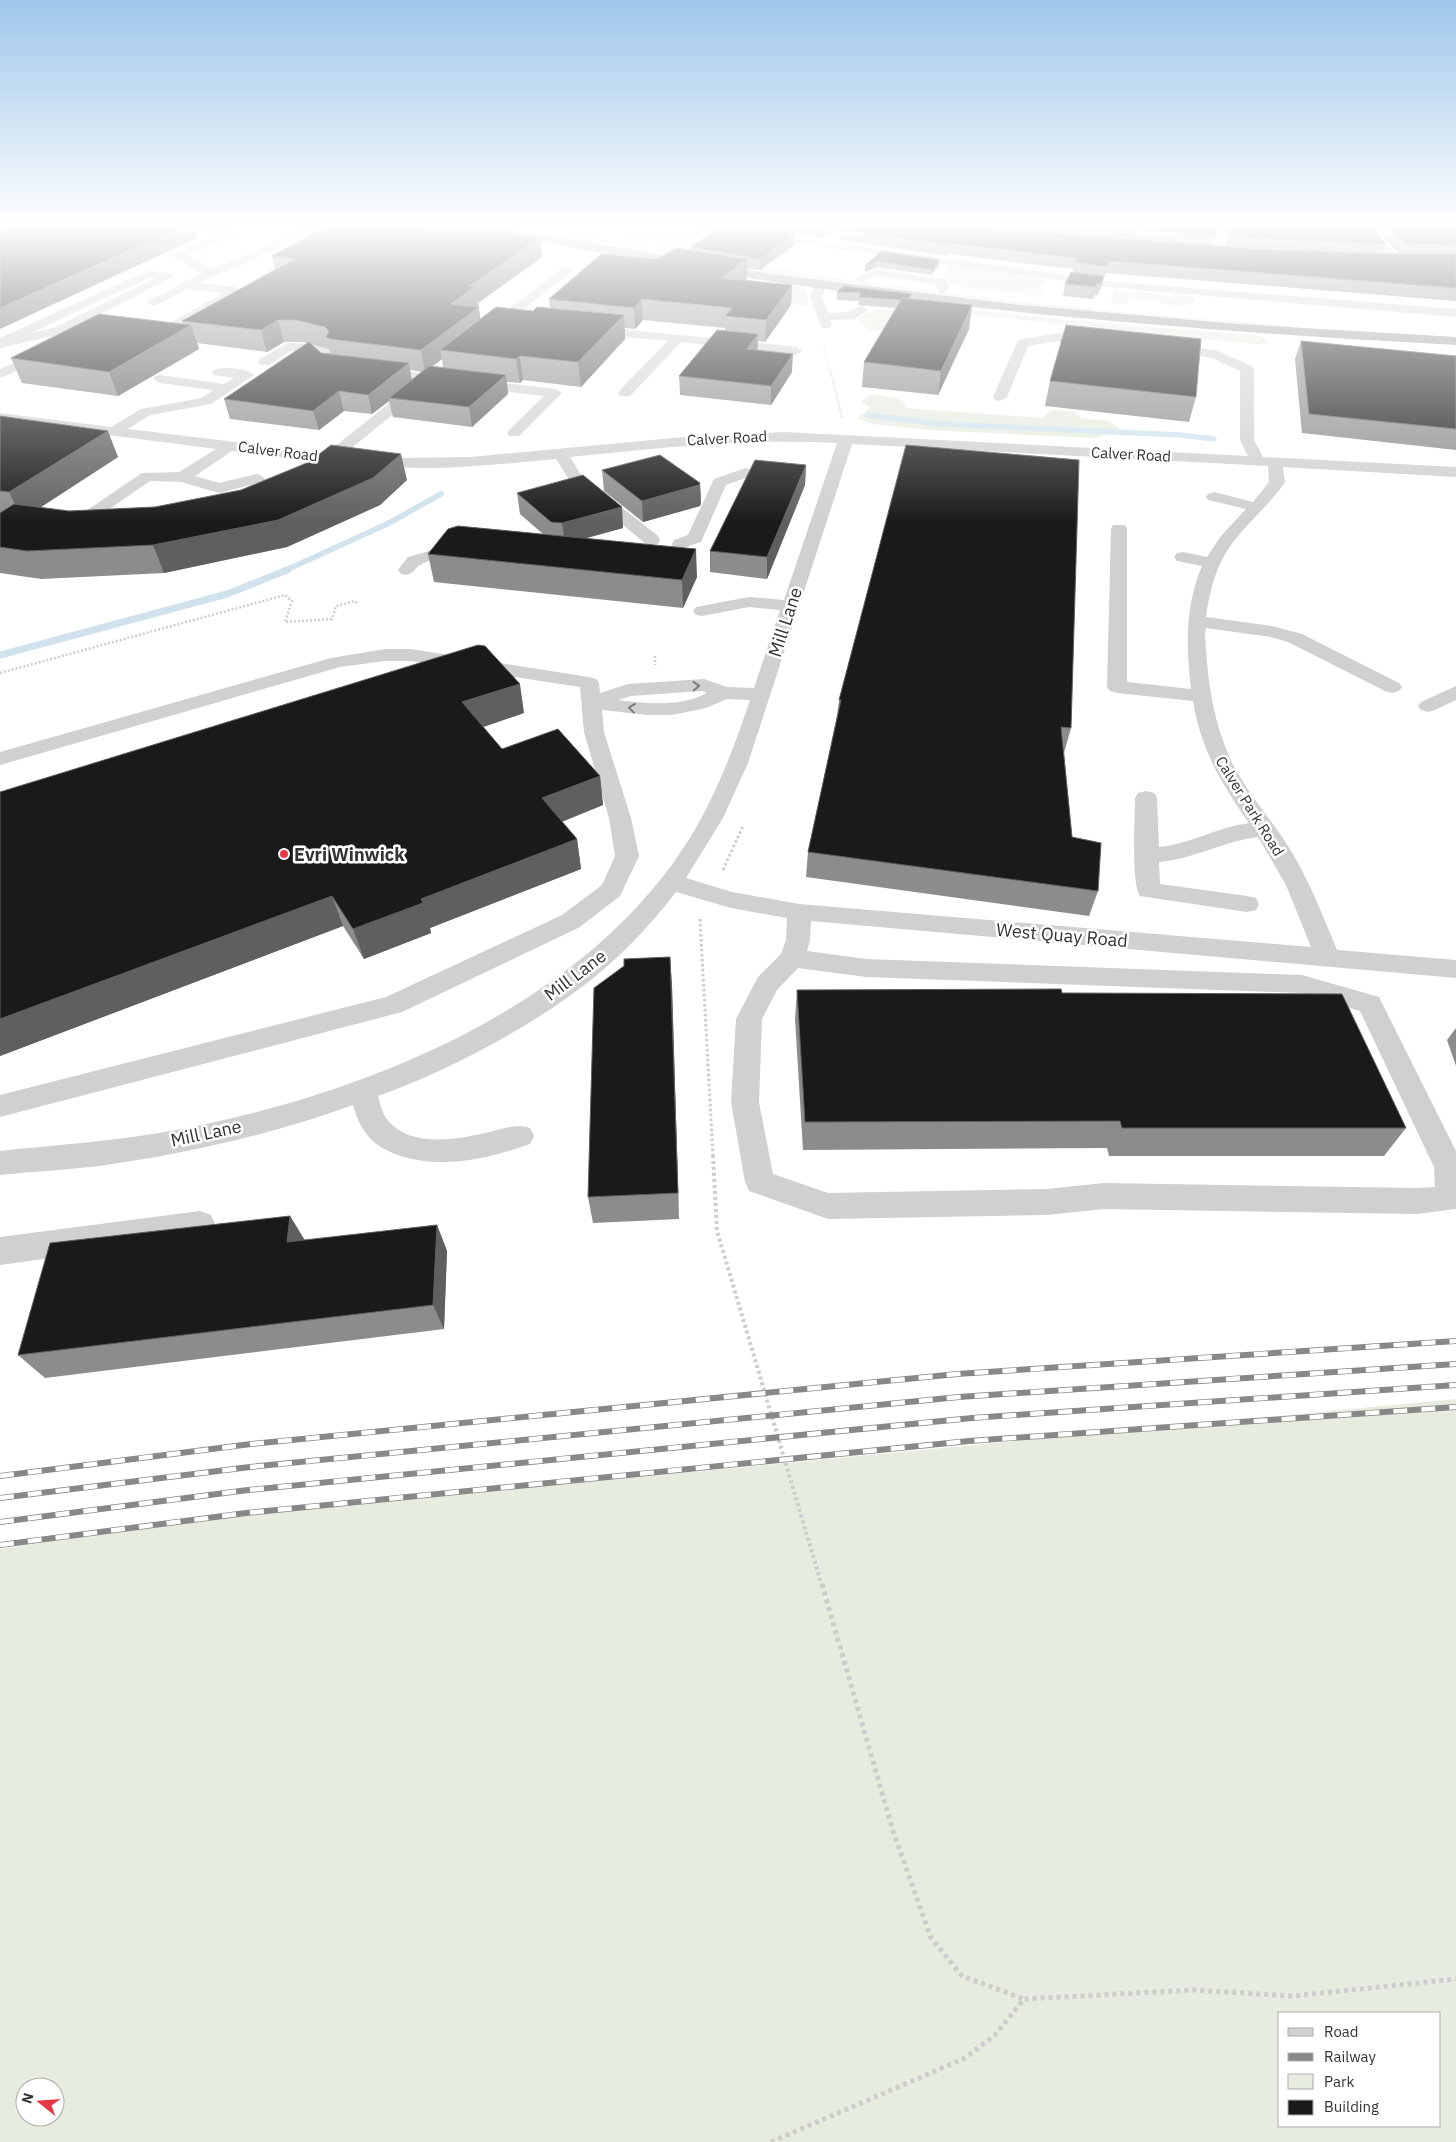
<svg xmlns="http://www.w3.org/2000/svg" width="1456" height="2142" viewBox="0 0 1456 2142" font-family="'IBM Plex Sans',sans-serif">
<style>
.green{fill:#e6ecdf;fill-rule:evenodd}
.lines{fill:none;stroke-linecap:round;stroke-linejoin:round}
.stream-far1{stroke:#cfe2ee;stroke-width:5.5}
.stream{stroke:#cfe2ee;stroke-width:7}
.path-far5{stroke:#cdcdcd;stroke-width:1;stroke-dasharray:1 1;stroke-linecap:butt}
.path-far4{stroke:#cdcdcd;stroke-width:2;stroke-dasharray:1 1;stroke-linecap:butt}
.path-far3{stroke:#cdcdcd;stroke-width:2.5;stroke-dasharray:2 2;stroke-linecap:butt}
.path-far2{stroke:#cdcdcd;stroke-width:3;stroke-dasharray:2.5 2.5;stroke-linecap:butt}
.path-far1{stroke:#cdcdcd;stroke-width:4;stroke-dasharray:3 3;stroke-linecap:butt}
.path{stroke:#cdcdcd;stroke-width:5;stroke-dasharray:4 4;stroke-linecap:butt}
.minor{fill:#d0d0d0;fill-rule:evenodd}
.highway{fill:#9a9a9a;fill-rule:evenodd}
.rail-casing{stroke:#888;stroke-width:6}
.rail{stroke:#fff;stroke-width:4.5;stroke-dasharray:14;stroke-linecap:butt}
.wall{fill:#8c8c8c;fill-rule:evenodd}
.shaded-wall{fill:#5f5f5f}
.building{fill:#1a1a1a;stroke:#5f5f5f}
.oneway{stroke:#7a7a7a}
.poi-dot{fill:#e63946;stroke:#fff;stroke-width:2}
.labels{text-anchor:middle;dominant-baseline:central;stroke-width:5;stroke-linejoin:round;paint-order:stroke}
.far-street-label{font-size:15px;fill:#333;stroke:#fff}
.street-label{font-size:18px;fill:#333;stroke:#fff}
.poi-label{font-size:18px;font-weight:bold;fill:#333;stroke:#fff;text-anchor:start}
</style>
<rect width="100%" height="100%" fill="#fff"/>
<!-- green -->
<g class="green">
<path d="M471 223H506L530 227 519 232Z"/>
<path d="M592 223H655L708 230 684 246 584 227Z"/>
<path d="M535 228C657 249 779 271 901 287 1030 305 1160 316 1290 326V329L1046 309 772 275 524 232Z"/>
<path d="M950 264 1051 278 1039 286 1044 292 1035 296 953 286 943 276Z"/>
<path d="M738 278 802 287 806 292 809 306 724 298Z"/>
<path d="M1114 289 1129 291 1133 293 1142 291 1174 298 1173 294 1193 297 1195 301C1182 314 1147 296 1129 299L1127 303H1110Z"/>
<path d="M953 308 1123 325 1255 335 1267 339 1268 343 1259 344 1169 336 1164 334 935 311 885 329 874 331 865 328 858 317 879 309 911 311Z"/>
<path d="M873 394 896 398 905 403V408L1043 418 1051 410 1075 412 1081 418 1109 421 1120 429 1096 438 928 430 873 424 857 418 870 408 861 401Z"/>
<path d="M1456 1399V2142H0V1549L232 1516ZM1280 2013H1440V2126H1280ZM25 2087H55V2117H25Z"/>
</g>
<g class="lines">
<!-- stream-far1 -->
<g class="stream-far1">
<path d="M868 415 941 424 1181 435 1214 439"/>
<path d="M284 571 387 524 441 494"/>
</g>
<!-- stream -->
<path class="stream" d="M0 655 227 594 287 570"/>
<!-- path-far5 -->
<path class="path-far5" d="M824 346 831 375"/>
<!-- path-far4 -->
<path class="path-far4" d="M831 373 842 417"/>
<!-- path-far3 -->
<g class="path-far3">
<path d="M655 656V665"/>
<path d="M0 673 285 595 292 601 285 622 332 619 336 606 355 601 357 603"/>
</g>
<!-- path-far2 -->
<g class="path-far2">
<path d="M723 870 743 826"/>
<path d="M700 919 713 1156"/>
</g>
<!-- path-far1 -->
<path class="path-far1" d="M713 1155 717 1231 822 1586"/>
<!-- path -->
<g class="path">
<path d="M822 1584 893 1831 931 1938 962 1976 1024 1999"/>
<path d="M771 2142 965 2058 995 2035 1024 1999 1193 1990 1293 1996 1456 1979"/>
</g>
<!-- minor -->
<g class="minor">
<path d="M156 223C173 222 224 221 235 233L234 235 188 256 212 269 251 253 311 223H327L259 257 199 283 236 287 242 291 168 333 162 329 164 326 224 293 188 289 157 305 153 306 147 302 202 273 175 258 174 256 175 254 222 233 161 226Z"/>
<path d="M665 223H691L1116 282 1456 309V317L1116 288 670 226Z"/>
<path d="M1224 223H1234L1224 242V253L1219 256 1214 253V242Z"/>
<path d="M1386 223H1399L1385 232 1382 239 1385 244 1403 260 1405 262 1403 264H1395L1377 248 1372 239 1376 228Z"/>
<path d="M566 268 570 269 572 271 570 273 490 335H482L480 332 482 329 562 269Z"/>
<path d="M876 269 943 279 949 283V290L943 293 939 292 936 284 877 276 861 282 855 279Z"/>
<path d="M147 271 169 273 175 276 61 334 0 348V338ZM149 278H156L53 328 31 333Z"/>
<path d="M820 282 826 285 822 297 828 313 848 312 862 306 868 310 854 319 830 320 832 325 830 328H822L810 297 814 285Z"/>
<path d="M589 326 770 344 796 347 802 351 796 355 681 342 630 396H620L618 393 620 390 668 341 585 333 583 330 585 327Z"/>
<path d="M1057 333 1099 338 1105 342 1099 346 1057 341 1028 346 1007 397 1000 401 995 400 993 397 1018 340Z"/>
<path d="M288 343C302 344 324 342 333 353L329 360 335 363 555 389 562 393 519 436H509L507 433 509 430 544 396 331 371 326 370 315 361 320 355 318 354 290 351 270 365H260L258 362 260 359Z"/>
<path d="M1162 344 1215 350 1252 366 1254 369V440L1263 457 1456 467V477L1283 467 1285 482C1268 507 1243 526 1227 551 1215 570 1209 594 1206 617L1272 626 1302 634 1399 683 1402 687 1399 691 1392 693 1385 691 1288 642 1271 637 1206 628 1205 634C1207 671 1211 711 1225 746 1238 783 1267 813 1288 846 1309 879 1322 914 1337 950L1456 960V978L811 921 810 940 807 951 866 959 1302 975 1379 997 1456 1151V1209L1417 1214 1104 1209 1047 1215 828 1219 749 1191 745 1182 731 1102 736 1019 758 977 781 954 786 940 787 918 731 908 676 892C653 922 627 950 597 975 539 1023 449 1071 378 1096 380 1103 382 1112 386 1118 408 1148 454 1140 485 1133 501 1130 515 1123 530 1128L534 1136 530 1144C487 1159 442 1170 398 1155 387 1151 375 1145 368 1136 361 1128 356 1116 353 1105 273 1134 190 1153 106 1165 71 1170 35 1171 0 1175V1151C53 1145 106 1142 159 1133 351 1100 579 1013 688 841 715 798 734 748 750 700L727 699 706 708 672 715H648L602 710 604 732 631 818 639 856 620 896 580 927 402 1012 0 1117V1095L386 997 562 915 602 885 615 856 609 818 584 732 580 687 411 661H385L340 667 0 765V752L331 658 385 649H411L589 677 596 679 599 683 600 693 628 684 704 679 727 687 754 688 780 610 749 607 702 616 696 615 693 611 696 607 749 597 784 600 837 443C747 438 659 448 570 457L581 475 658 536 660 540 658 544H646L570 481 556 459C511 463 467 468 422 468 358 467 295 459 232 451L195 476 219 483 257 474 262 476 265 479 262 482 219 493 181 482 150 481 92 521H80L78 518 80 515 142 473 179 472 216 449 0 421V413L111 427 141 409 202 398 213 390 160 383 153 379 155 376 160 375 224 384 234 378 214 375 212 372C219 365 247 368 254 375L211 404 150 415 128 429 327 453 414 383 419 382 426 386 424 389 343 455 400 458 470 457 695 436 785 432 1248 456 1240 440V371L1212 358 1157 351 1156 348 1157 345ZM852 444 1268 466 1269 482 1253 502 1214 492 1208 494 1206 497 1208 500 1246 509 1221 536 1207 557 1183 552 1177 553 1174 557 1177 561 1202 566C1185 606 1186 647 1191 689L1127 682V529L1125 525H1113L1111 529 1107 687 1110 691 1117 693 1193 701C1201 750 1221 783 1249 823 1218 827 1190 844 1159 847L1157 798 1154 793 1146 791 1138 793 1135 798C1135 818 1131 882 1140 896L1247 912 1256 910 1259 904 1256 898 1247 896 1160 884 1159 862C1194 859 1224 841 1258 837L1286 885 1311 947 799 904 732 892 686 878 723 818 748 763ZM702 691 707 693C680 707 648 704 618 700L631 696ZM798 968 866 977 1302 993 1360 1011 1434 1167 1435 1187 1417 1188 1104 1183 1047 1189 828 1193 773 1174 759 1102 762 1019 777 990Z"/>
<path d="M49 348 54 349 55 352 54 355 0 378V369Z"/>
<path d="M746 468 751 470 754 473 751 476 726 485 701 542 680 549 674 548 672 544 674 540 688 535 714 479Z"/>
<path d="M464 541 470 542 472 546 470 550C459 553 428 559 420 565 412 570 413 577 401 574L398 570 408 557Z"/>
<path d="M1456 686V700L1435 710 1428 712 1421 710 1418 706 1421 702Z"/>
<path d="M200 1211 211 1215 215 1224 211 1233 200 1237 0 1265V1237Z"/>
</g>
<!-- highway -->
<path class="highway" d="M418 223H472L771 274 1021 305 1238 324 1456 337V345C1245 334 1034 317 824 289 708 273 592 251 477 230L473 231 423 226Z"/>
<defs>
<g id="rail">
<path d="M0 1476 251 1444 957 1374 1456 1341"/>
<path d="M0 1498 250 1467 959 1397 1456 1364"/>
<path d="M0 1522 248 1490 972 1418 1456 1385"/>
<path d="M0 1545 246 1513 969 1441 1456 1407"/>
</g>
</defs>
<!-- rail casing -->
<use href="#rail" class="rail-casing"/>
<!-- rail -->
<use href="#rail" class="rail"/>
</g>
<!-- wall -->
<g class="wall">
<path d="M714 223H853L822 238 795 234 794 245 760 270 747 268V279L746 280 792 285 791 305 765 342 758 341V350L792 372 771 405 680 395 679 376 725 331V328L643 320 635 329 625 328V339L581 387 523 380 520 383 507 382 508 394 472 427 393 417 389 401 372 414 344 411 319 430 230 419 224 399 307 343 302 342H284L267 352 197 343 199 349 118 396 22 383 11 358 184 325 182 321 275 269 272 256 542 257 478 303 480 319 550 308 549 299 657 259 691 250 690 247 785 233ZM311 344 329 349 330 354 321 353ZM442 359 443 368 433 366ZM410 370 422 372 412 380Z"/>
<path d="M854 223H1222L1215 235 1213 245 1226 246V242L1229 231 1381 224 1375 230 1380 238 1386 244 1382 253 1399 254 1384 239 1390 223H1456V301L1106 273 1104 278H1103L1098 295H1095L1093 299 1063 296 1065 284 1073 272V269L947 254 946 256 840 240 841 229ZM1011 228 1121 238 1054 233Z"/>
<path d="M881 251 939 265 931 275 876 267 865 272Z"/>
<path d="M837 292 912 294 911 299 972 305 969 329 938 395 862 387 864 362 896 308 858 305 859 301 837 300Z"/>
<path d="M1301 341 1456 356V450L1302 433 1295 359Z"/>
<path d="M1050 381 1196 397 1189 422 1045 406Z"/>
<path d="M0 416 118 457 40 508 69 511 155 507 407 480 380 505 287 547 164 573 41 579 0 573Z"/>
<path d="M806 465 805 485 767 579 710 572V551Z"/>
<path d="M602 470 700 483 701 503 700 506 643 522 604 491Z"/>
<path d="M517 493 623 528 586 538 697 577 683 608 434 582 428 554 543 534 520 514Z"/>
<path d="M839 700 1071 728 1064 753 1072 837 1098 891 1089 916 806 877 808 852 837 716Z"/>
<path d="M524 713 483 727 502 749 600 776 603 805 562 822 577 839 581 869 430 928 431 933 364 959 343 926 0 1056V792Z"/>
<path d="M670 957 672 986 679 1219 593 1223 588 1197Z"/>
<path d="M797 990 1062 993 1406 1128 1384 1156H1109L1107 1148 803 1150 795 1019Z"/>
<path d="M1456 1028V1066L1447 1040Z"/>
<path d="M290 1216 304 1240 437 1225 447 1251 444 1329 45 1378 18 1355Z"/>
</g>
<!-- shaded-wall -->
<g class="shaded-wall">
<path d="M191 223H193L197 238 0 329V308Z"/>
<path d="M831 223H853L822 238V227Z"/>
<path d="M1219 223H1222L1215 236V230Z"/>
<path d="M1376 223H1389L1381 224 1372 234Z"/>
<path d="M795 234 794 245 760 270V259Z"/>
<path d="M540 237 542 257 478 303 482 328 440 350 442 359 425 372 421 350 451 304 470 286Z"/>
<path d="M949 243 947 254 946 256 947 245Z"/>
<path d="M747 259V279L721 299V278Z"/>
<path d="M940 260 939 265 931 275 932 270Z"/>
<path d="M877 261 876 267 865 272V266Z"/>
<path d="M1104 276 1101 288 1098 295 1101 284Z"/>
<path d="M792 285 791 305 765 342 766 320Z"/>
<path d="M642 299 643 320 635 329 634 308Z"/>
<path d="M972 305 969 329 938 395 941 371Z"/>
<path d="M624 315 625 339 581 387 578 362Z"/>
<path d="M278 320 284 342 267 352 261 330Z"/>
<path d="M191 325 199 349 118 396 109 372Z"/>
<path d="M758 334 757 353 747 349Z"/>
<path d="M793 354 792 372 771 405V386Z"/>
<path d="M520 356 523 380 520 383 516 359Z"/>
<path d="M409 363 412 382 389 398V401L372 414 368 395Z"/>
<path d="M506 375 508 394 472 427 469 407Z"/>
<path d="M339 391 344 411 319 430 313 411Z"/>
<path d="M108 431 118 457 22 519 9 492Z"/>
<path d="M401 454 407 480 380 505 287 547 164 573 153 545Z"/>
<path d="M806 465 805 485 767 579V557Z"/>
<path d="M700 483 701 503 700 506 643 522 642 501Z"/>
<path d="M622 507 623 528 565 544 562 523Z"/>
<path d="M696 549 697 577 683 608 682 580Z"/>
<path d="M520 684 524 713 469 732 462 702Z"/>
<path d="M600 776 603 805 546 828 542 798Z"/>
<path d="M577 839 581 869 430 928 431 933 364 959 353 929 421 899Z"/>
<path d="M332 896 343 926 0 1056V1019Z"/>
<path d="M670 957 672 986 679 1219 678 1193Z"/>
<path d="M290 1216 306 1242H287Z"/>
<path d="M437 1225 447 1251 444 1329 433 1305Z"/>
</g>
<!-- building -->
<g class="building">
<path d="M15 223H191L0 308V228Z"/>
<path d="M333 223H397L540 237 470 286H476L451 304 479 307 421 350 330 339 326 337 329 331 325 327 296 320H278L261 330 182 321 295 259 272 256Z"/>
<path d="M793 223H831L822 227Z"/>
<path d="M854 223H969L1054 233 1258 249 1394 254H1456V288L1109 261 1107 267 1075 262 1076 258 949 243 947 245 841 229Z"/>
<path d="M1076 223H1219L1215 230V236Z"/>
<path d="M1234 223H1376L1375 229 1380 238 1386 244 1229 237V231Z"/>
<path d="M1390 223H1456V245L1405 244 1388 227Z"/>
<path d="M726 225 795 234 760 259 690 247Z"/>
<path d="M676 248 747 259 721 278 792 285 766 320 725 316 732 308 642 299 634 308 549 299 601 254 657 259Z"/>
<path d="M881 251 940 260 932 270 877 261 865 266Z"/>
<path d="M1071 272 1104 276 1101 284 1097 283 1096 287 1065 284Z"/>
<path d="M844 286 912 294 908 299 902 298 901 300 859 297 861 293 837 292Z"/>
<path d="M902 298 972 305 941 371 864 362Z"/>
<path d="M496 307 533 311 537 307 624 315 578 362 520 356 516 359 440 350Z"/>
<path d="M99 314 191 325 109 372 11 358Z"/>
<path d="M1066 325 1201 339 1196 397 1050 381Z"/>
<path d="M717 330 758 334 747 349 793 354 771 386 679 376Z"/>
<path d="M1301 341 1456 356V429L1309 414Z"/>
<path d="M309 342 321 353 409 363 368 395 339 391 313 411 224 399Z"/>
<path d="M429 366 506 375 469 407 389 398Z"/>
<path d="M0 416 108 431 9 492 0 491Z"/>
<path d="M331 445 401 454 373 478 278 520 153 545 27 551 0 547V513L14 504 69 511 155 507 241 490 309 462Z"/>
<path d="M906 445 1079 460 1071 728 1061 727 1072 837 1101 843 1098 891 808 852 841 700H839Z"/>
<path d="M660 455 700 483 699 485 642 501 602 470Z"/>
<path d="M755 460 806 465 767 557 710 551Z"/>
<path d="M583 475 622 507 562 523 551 522 517 493Z"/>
<path d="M458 526 696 549 682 580 428 554 448 529Z"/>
<path d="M478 645 485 646 520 684 462 702 502 749 558 729 600 776 542 798 577 839 421 899 423 903 353 929 332 896 0 1019V792Z"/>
<path d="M670 957 678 1193 588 1197 594 988 624 966V959Z"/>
<path d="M1061 989 1062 993 1342 994 1406 1128H1122L1120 1121 805 1122 797 990Z"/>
<path d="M290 1216 287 1242 437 1225 433 1305 18 1355 50 1243Z"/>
</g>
<!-- one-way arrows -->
<defs><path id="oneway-chevron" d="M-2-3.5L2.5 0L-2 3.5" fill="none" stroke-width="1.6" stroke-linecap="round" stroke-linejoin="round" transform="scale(1.25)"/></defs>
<g class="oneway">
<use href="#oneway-chevron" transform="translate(696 686) rotate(-2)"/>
<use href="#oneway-chevron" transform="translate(632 708) rotate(-173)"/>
</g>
<!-- sky -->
<linearGradient id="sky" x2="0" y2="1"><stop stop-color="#9ec6ea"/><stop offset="0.43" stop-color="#fff"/><stop offset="1" stop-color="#fff" stop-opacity="0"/></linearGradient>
<rect width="1456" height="523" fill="url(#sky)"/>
<!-- markers -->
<circle class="poi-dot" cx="284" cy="854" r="5"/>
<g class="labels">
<!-- far-street labels -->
<g class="far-street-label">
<text transform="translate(727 438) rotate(-3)">Calver Road</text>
<text transform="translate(278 451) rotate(7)">Calver Road</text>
<text transform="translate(1131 454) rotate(3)">Calver Road</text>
<text transform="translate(1250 806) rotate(58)">Calver Park Road</text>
</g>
<!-- street labels -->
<g class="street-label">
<text transform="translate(785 622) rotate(-72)">Mill Lane</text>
<text transform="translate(1062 935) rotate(5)">West Quay Road</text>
<text transform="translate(575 975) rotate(-37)">Mill Lane</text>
<text transform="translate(206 1133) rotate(-12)">Mill Lane</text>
</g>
<!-- poi labels -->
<g class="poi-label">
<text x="294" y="854">Evri Winwick</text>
</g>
</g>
<!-- legend -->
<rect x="1278" y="2012" width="162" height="115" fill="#ffffff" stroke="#adadad"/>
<rect x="1288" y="2028" width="25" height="8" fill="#d0d0d0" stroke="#adadad"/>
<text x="1324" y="2037" font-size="15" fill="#333333">Road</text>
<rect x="1288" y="2053" width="25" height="8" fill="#888888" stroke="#adadad"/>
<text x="1324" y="2062" font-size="15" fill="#333333">Railway</text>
<rect x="1288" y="2074" width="25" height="15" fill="#e6ecdf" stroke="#adadad"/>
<text x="1324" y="2087" font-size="15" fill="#333333">Park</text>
<rect x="1288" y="2100" width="25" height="15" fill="#1a1a1a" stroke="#adadad"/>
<text x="1324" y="2112" font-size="15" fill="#333333">Building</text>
<!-- north arrow -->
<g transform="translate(40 2102) rotate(287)"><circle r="24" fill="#ffffff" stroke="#adadad"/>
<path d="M0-4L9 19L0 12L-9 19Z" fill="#e63946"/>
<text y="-8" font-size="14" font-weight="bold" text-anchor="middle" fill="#333333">N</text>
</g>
</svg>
